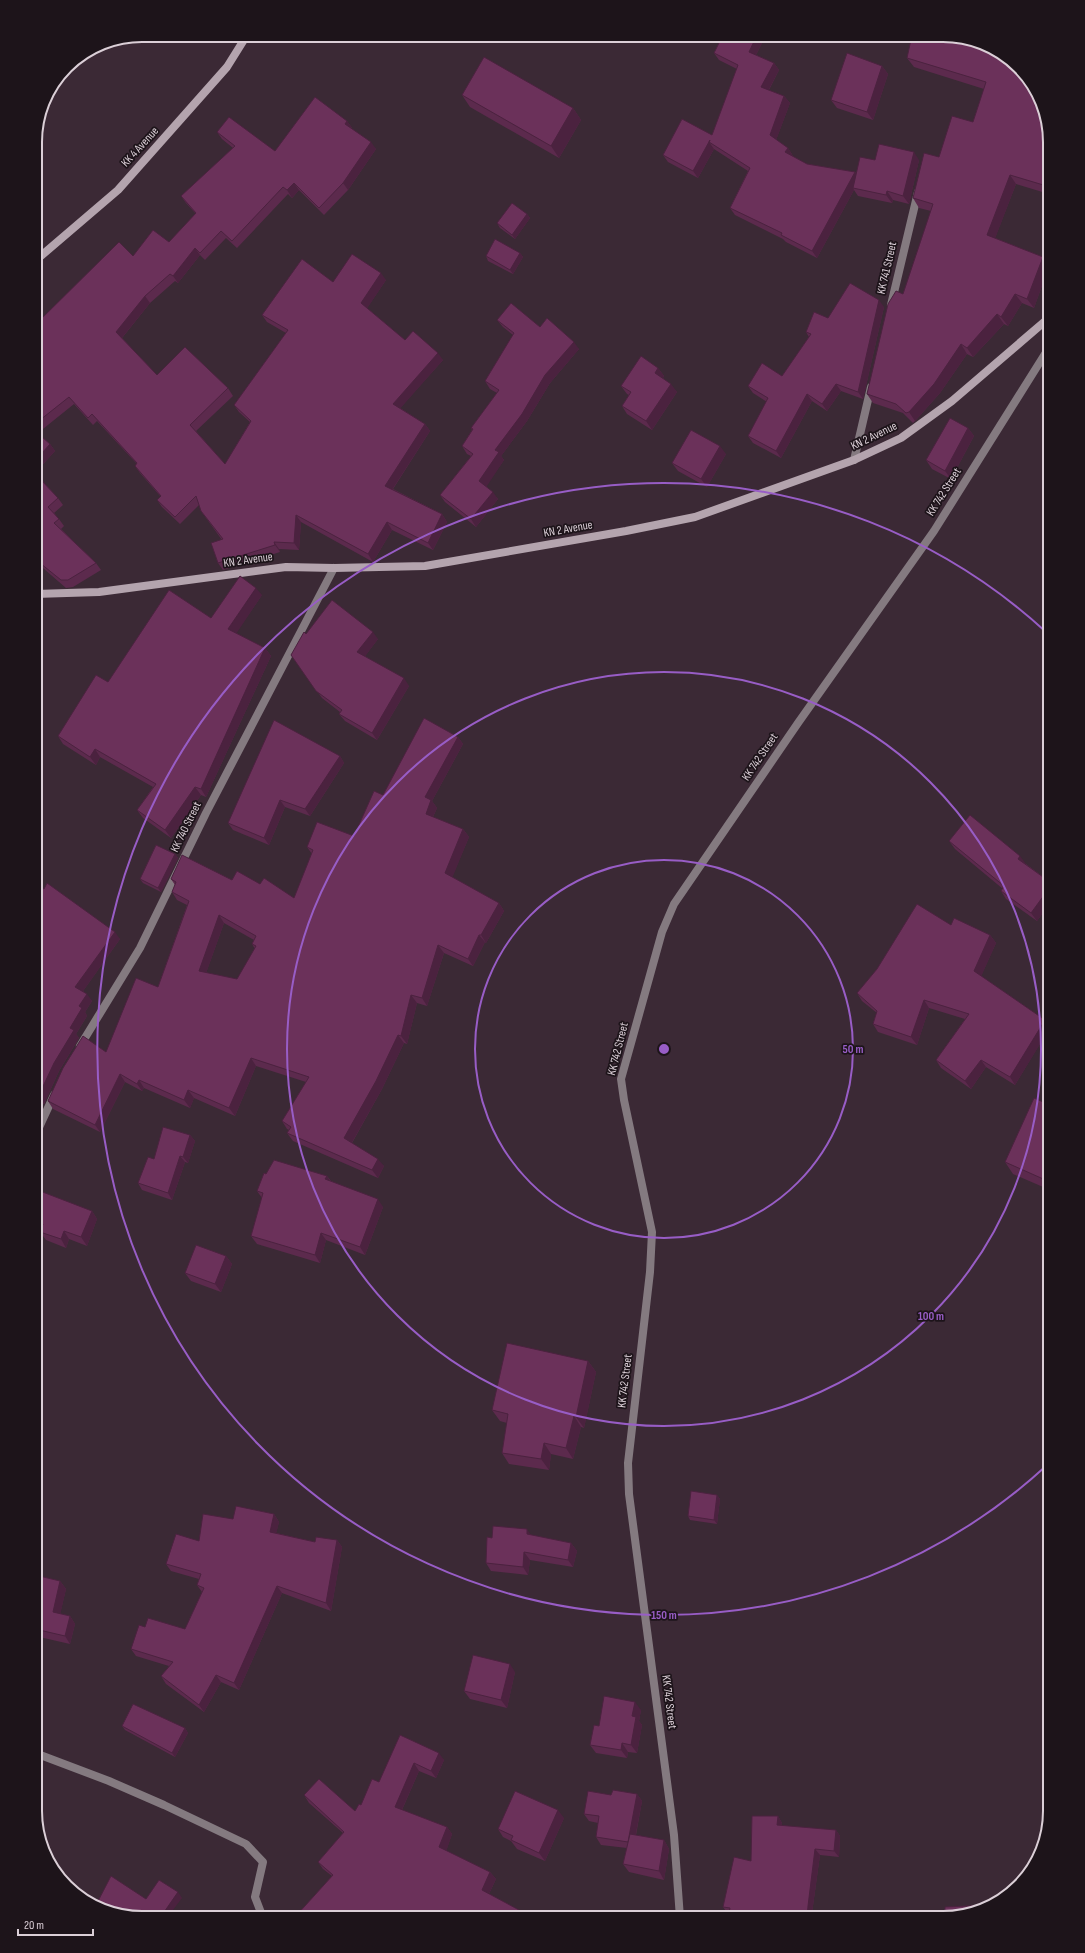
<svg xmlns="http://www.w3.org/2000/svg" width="1085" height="1953" viewBox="0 0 1085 1953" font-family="'Sofia Sans Condensed',sans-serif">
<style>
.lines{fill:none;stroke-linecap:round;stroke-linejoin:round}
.street{stroke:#847a80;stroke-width:8}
.secondary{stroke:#b4a4ae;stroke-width:8}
.wall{fill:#5c2a4d;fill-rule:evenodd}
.shaded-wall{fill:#4b223f}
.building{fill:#6b315a;stroke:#4b223f;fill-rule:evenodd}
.ring{fill:none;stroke:#985dc6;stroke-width:2}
.labels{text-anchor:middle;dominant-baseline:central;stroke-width:3.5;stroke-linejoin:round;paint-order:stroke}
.street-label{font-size:12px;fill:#dbcfd7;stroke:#1d141a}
.rim{fill:none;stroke:#dbcfd7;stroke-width:2}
.centre{fill:#985dc6;stroke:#1d141a;stroke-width:2}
.ring-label{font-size:12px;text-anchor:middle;font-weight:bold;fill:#985dc6;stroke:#1d141a;stroke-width:3.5;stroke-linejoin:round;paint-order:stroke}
</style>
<rect width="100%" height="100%" fill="#3b2935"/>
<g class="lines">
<!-- street -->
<g class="street">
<path d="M891 305 918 192"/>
<path d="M854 460 871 387"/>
<path d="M80 1046 140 948 206 813 334 568"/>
<path d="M35 1136 54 1095"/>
<path d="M35 1753 109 1781 164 1805 246 1844 263 1862 255 1897 263 1918"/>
<path d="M680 1918 674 1835 629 1494 628 1463 650 1272 652 1232 624 1100 621 1079 662 932 674 904 798 723 934 531 1050 346"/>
</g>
<!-- secondary -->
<g class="secondary">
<path d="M35 261 118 190 227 67 247 35"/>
<path d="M35 594 99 592 286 567 334 568 425 566 626 531 695 517 854 460 901 438 952 401 1050 317"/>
</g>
</g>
<!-- wall -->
<g class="wall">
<path d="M716 35H766L756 55 774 63 779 70 769 90 784 96 790 103 776 140 788 148 793 156H792L807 164 855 172 856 173 875 160H919L909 204 893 200 892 203 858 196 854 190 817 258 786 242 783 239 735 215 730 208 748 171 714 149 698 178 668 162 663 155 712 135 737 69 719 60 714 53 721 39 718 38Z"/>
<path d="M1003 53 1006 57 1050 142V198L1048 195 1049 194 1016 184 995 238 1043 257 1049 266 1034 308 1022 303 1008 326 1004 324 973 357 967 354 940 393 915 421 913 423 903 413 873 403 867 394 903 294 931 211 919 208 913 198 939 157 973 122 984 89 914 67 907 58Z"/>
<path d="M882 66 888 74 873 120 837 108 831 100Z"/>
<path d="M462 95 573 108 581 120 559 158 470 107Z"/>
<path d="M347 121 352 128V129L376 149 348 190 324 215 299 190 292 198 288 194 237 248 226 238 205 260 200 255 178 283 175 281 150 303 122 338 157 375 228 388 233 396 196 431 225 464 250 422 239 412 234 405 286 333 267 322 262 315 333 282 386 280 367 308 405 340 443 360 400 408 425 424 430 431 393 489 442 514 447 522 433 550 392 530 373 562 301 522 299 550 279 549 280 552 223 570 218 563 222 540 201 511 199 505 180 524 162 507 157 500 161 497 140 473 135 466 137 464 97 421 93 425 74 404 38 433 50 444 55 451 35 473 58 498 63 505 54 513 59 519 64 526 61 529 96 563 101 570 73 587 66 588 36 562 35 563V325L133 256 169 242 196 214 186 203 181 196 233 148 222 139 217 132 275 151Z"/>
<path d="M527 214 530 218 515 239 500 228 497 223Z"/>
<path d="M520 253 523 257 513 274 488 261 486 256Z"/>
<path d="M884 307 863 399 841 391 827 411 812 401 781 458 753 443 748 436 767 402 753 393 748 386 782 376 809 337 806 332 828 318Z"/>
<path d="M497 320 540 327 579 349 550 383 527 421 501 456 504 460 486 486 498 499 476 527 445 502 440 495 471 456 467 454 462 446 472 430 471 428 497 393 490 389 485 381 513 335 503 327Z"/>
<path d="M658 368 664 376 663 378 677 392 652 430 627 414 622 406 629 395 627 394 621 386Z"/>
<path d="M1050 382V399L1047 395 1042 389Z"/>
<path d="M968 428 974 436 951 479 932 469 926 460Z"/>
<path d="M726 454 707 487 678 471 672 463Z"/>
<path d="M262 595 236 633 265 648 271 656 206 797 201 795 171 838 143 818 137 810 153 787 100 757 96 765 63 744 58 736 108 682 211 618Z"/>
<path d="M306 634 378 639 365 656 409 686 377 740 345 721 339 714 340 712 322 698 291 655Z"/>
<path d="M458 737 463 744 432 801 437 808 433 817 463 829 469 837 452 877 499 903 504 911 486 943 485 942 473 966 444 953 427 1006 417 1003 407 1044 404 1043 382 1089 352 1143 384 1166 378 1178 293 1141 287 1133 289 1130 287 1129 282 1121 306 1082 256 1066 235 1116 194 1098 190 1108 144 1088 142 1091 125 1082 100 1132 53 1109 48 1101 106 1052 158 987 187 905 177 900 172 892 175 885 171 879 232 880 260 884 294 898 312 854 307 847 354 836 383 795ZM224 923 254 940 252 944 255 949 237 979 206 973Z"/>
<path d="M340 756 344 763 310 816 285 807 269 845 233 830 228 823Z"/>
<path d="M949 841 1026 864 1050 882V903L1037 921 1006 899 1001 891 1003 889 955 849Z"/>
<path d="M175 854 178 858 161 892 143 883 140 879Z"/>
<path d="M35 884 120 939 83 991 92 1001 85 1012 87 1016 76 1034 79 1038 59 1071 44 1104 42 1103 35 1114Z"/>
<path d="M951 925 990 935 996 943 981 976 1045 1020 1050 1027 1015 1085 986 1067 971 1089 941 1068 936 1060 965 1019 929 1008 917 1045 878 1032 873 1024 877 1013 862 1001 857 993Z"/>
<path d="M1050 1105V1190L1013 1174 1005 1162Z"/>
<path d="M190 1135 195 1141 188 1163 185 1162 172 1200 142 1190 138 1183 154 1159Z"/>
<path d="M266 1174 327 1176 331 1181 383 1207 365 1255 326 1240 320 1263 257 1244 251 1236 262 1198 257 1191Z"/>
<path d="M35 1202 92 1211 97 1219 87 1246 69 1239 66 1248 46 1240 40 1232 41 1229 35 1227Z"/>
<path d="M226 1256 232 1264 221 1292 191 1281 185 1273Z"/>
<path d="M588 1361 596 1372 584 1428 581 1427 573 1459 551 1454 549 1470 509 1464 502 1453 507 1423 500 1421 492 1410Z"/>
<path d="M717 1495 720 1499 717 1524 690 1520 688 1516Z"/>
<path d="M274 1514 279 1522 276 1533 315 1542 337 1540 342 1547 331 1611 282 1593 239 1690 221 1682 204 1712 166 1684 161 1676 169 1666 136 1656 131 1649 145 1627 185 1629 202 1592 197 1585 199 1579 171 1571 166 1564 233 1519Z"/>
<path d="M531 1535 571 1543 577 1551 573 1567 530 1560 528 1575 491 1571 486 1563 492 1538Z"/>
<path d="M35 1575 60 1581 66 1589 60 1614 70 1616 75 1624 70 1644 35 1636Z"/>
<path d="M515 1672 507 1708 470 1699 464 1691Z"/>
<path d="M641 1710 639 1721 642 1725 637 1753 628 1752 627 1758 596 1753 590 1745 599 1726Z"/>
<path d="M122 1726 185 1728 188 1733 175 1757 125 1730Z"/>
<path d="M400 1735 444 1760 436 1778 419 1771 402 1810 447 1827 452 1834 446 1851 490 1872 496 1879 489 1894 533 1918H296L295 1917 332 1876 323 1869 318 1862 343 1833 309 1803 304 1795 355 1811 361 1805 379 1782Z"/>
<path d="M637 1794 642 1801 636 1835 664 1840 669 1849 664 1880 629 1872 623 1864 627 1848 601 1845 596 1837 598 1823 589 1821 584 1814 611 1795Z"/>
<path d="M778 1816 782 1823V1826L836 1830 840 1836 839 1857 820 1855 812 1913 728 1914 723 1907 751 1861Z"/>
<path d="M564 1818 545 1861 517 1849 511 1841 503 1837 498 1829Z"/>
</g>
<!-- shaded-wall -->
<g class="shaded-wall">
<path d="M757 35H766L754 59 749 52Z"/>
<path d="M998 52 1003 53 1006 57 1003 64 997 55Z"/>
<path d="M774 63 779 70 766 95 761 87Z"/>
<path d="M882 66 888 74 873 120 867 112Z"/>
<path d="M784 96 790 103 775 143 770 135Z"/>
<path d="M573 108 581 120 559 158 551 146Z"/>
<path d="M347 121 352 128 350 132 345 124Z"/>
<path d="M710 140 709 142 714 149 698 178 693 171Z"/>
<path d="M371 142 376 149 348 190 343 183Z"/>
<path d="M788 148 793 156 790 159 785 152Z"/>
<path d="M914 152 919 160 909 204 903 196Z"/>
<path d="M855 172 860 179 853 188 854 190 817 258 812 251Z"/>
<path d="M1010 175 1016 184 993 244 987 235Z"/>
<path d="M294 183 299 190 292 198 287 190Z"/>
<path d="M887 191 893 200 892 203 886 195Z"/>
<path d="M527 214 530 218 515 239 512 235Z"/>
<path d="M195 248 200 255 178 283 173 276Z"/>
<path d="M520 253 523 257 513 274 510 270Z"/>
<path d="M1043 257 1049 266 1034 308 1027 299Z"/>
<path d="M381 273 386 280 366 310 361 303Z"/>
<path d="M1015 294 1022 303 1008 326 1001 317Z"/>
<path d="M145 296 150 303 121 339 116 332Z"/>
<path d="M879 300 884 307 863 399 858 392Z"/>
<path d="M997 314 1004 324 973 357 967 348Z"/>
<path d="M574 342 579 349 550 383 527 421 501 456 504 460 485 489 479 481 495 450 545 375Z"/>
<path d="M961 344 967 354 940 393 915 421 909 412Z"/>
<path d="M438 353 443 360 398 411 393 404Z"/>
<path d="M658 368 664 376 661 381 655 373Z"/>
<path d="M671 384 677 392 652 430 646 421Z"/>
<path d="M836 384 841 391 827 411 822 404Z"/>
<path d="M807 394 812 401 781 458 776 451Z"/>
<path d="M425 424 430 431 390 493 385 486Z"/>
<path d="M968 428 974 436 951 479 945 471Z"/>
<path d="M50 444 55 451 35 473V461Z"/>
<path d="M720 446 726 454 707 487 701 479Z"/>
<path d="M42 479 47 486 46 488 41 480Z"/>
<path d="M493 492 498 499 476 527 471 519Z"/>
<path d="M442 514 447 522 433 550 428 543Z"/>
<path d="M296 515 301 522 299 550 294 543Z"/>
<path d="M387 522 392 530 373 562 368 554Z"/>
<path d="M274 542 279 549 280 552 275 545Z"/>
<path d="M256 588 262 595 234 637 228 629Z"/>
<path d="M373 632 378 639 363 659 357 652Z"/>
<path d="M265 648 271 656 206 797 201 789Z"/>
<path d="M404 678 409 686 377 740 372 733Z"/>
<path d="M458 737 463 744 432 801 437 808 431 821 426 814 425 797Z"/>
<path d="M95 749 100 757 96 765 90 757Z"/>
<path d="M340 756 344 763 310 816 305 809Z"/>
<path d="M195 787 201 795 171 838 165 830Z"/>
<path d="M280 800 285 807 269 845 264 838Z"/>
<path d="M463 829 469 837 451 881 445 873Z"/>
<path d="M175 854 178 858 161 892 158 888Z"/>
<path d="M1020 856 1026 864 1024 867 1018 859Z"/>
<path d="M1050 887V903L1037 921 1031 913Z"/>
<path d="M499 903 504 911 486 943 481 935Z"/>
<path d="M219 915 224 923 204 979 199 971Z"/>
<path d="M115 932 120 939 81 994 75 987Z"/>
<path d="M479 935 485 942 473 966 468 959Z"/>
<path d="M990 935 996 943 980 979 974 971Z"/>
<path d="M438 945 444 953 427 1006 422 998Z"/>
<path d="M87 994 92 1001 85 1012 87 1016 76 1034 79 1038 59 1071 44 1104 38 1097 70 1028 79 1006Z"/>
<path d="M411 995 417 1003 407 1044 401 1036Z"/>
<path d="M924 1000 929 1008 917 1045 911 1037Z"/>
<path d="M1045 1020 1050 1028 1015 1085 1010 1077Z"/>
<path d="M398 1035 404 1043 382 1089 350 1146 344 1138Z"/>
<path d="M251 1058 256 1066 235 1116 229 1108Z"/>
<path d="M981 1060 986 1067 971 1089 965 1081Z"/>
<path d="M120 1074 125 1082 100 1132 95 1125Z"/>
<path d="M139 1080 144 1088 142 1091 137 1084Z"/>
<path d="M188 1090 194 1098 190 1108 184 1100Z"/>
<path d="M36 1096 42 1103 35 1114V1098Z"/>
<path d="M190 1135 195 1141 188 1163 183 1157Z"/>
<path d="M180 1156 185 1162 172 1200 168 1193Z"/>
<path d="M378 1159 384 1166 378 1178 372 1170Z"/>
<path d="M327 1176 332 1184 325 1179Z"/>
<path d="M378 1199 383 1207 365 1255 360 1247Z"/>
<path d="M92 1211 97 1219 87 1246 81 1237Z"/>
<path d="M64 1231 69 1239 66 1248 61 1239Z"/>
<path d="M321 1233 326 1240 320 1263 315 1255Z"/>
<path d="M226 1256 232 1264 221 1292 215 1284Z"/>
<path d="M588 1361 596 1372 584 1428 576 1417Z"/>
<path d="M574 1416 581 1427 573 1459 566 1448Z"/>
<path d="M544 1443 551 1454 549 1470 541 1459Z"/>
<path d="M717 1495 720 1499 717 1524 714 1520Z"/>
<path d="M274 1514 279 1522 275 1539 270 1532Z"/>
<path d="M527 1529 532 1537 527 1534Z"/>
<path d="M337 1540 342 1547 331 1611 326 1603Z"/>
<path d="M571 1543 577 1551 573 1567 568 1560Z"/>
<path d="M524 1552 530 1560 528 1575 523 1567Z"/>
<path d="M60 1581 66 1589 59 1620 53 1612Z"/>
<path d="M277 1586 282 1593 239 1690 234 1683Z"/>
<path d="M70 1616 75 1624 70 1644 65 1636Z"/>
<path d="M510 1664 515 1672 507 1708 501 1700Z"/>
<path d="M216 1675 221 1682 204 1712 199 1705Z"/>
<path d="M635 1702 641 1710 639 1721 642 1725 637 1753 631 1745 632 1716Z"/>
<path d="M185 1728 188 1733 175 1757 172 1753Z"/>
<path d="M622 1743 628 1752 627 1758 621 1750Z"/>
<path d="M439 1753 444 1760 436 1778 431 1771Z"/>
<path d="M414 1763 419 1771 400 1814 395 1807Z"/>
<path d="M637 1794 642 1801 633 1849 628 1842Z"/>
<path d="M558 1810 564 1818 545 1861 539 1853Z"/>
<path d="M778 1816 782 1823V1832L777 1825Z"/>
<path d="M447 1827 452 1834 445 1855 439 1847Z"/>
<path d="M836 1830 840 1836 839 1857 834 1851Z"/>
<path d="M664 1840 669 1849 664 1880 659 1871Z"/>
<path d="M815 1849 820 1855 812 1913V1918H807L808 1906Z"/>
<path d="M490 1872 496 1879 487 1898 482 1890Z"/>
<path d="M178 1892 182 1898 167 1918H160Z"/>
</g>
<!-- building -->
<g class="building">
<path d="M723 35H757L749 52 774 63 761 87 784 96 770 135 788 148 785 152 807 164 855 172 812 251 781 235 782 233 730 208 750 168 709 142 710 140 693 171 663 155 682 119 712 135 738 65 714 53Z"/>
<path d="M912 35H950L998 52 997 55 1006 58 1042 101 1050 142V187L1010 175 987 235 1043 257 1027 299 1015 294 1001 317 997 314 967 348 961 344 934 384 909 412 906 413 896 404 867 394 888 304 896 291 903 294 933 204 913 198 924 153 939 157 952 116 973 122 986 82 907 58Z"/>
<path d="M847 53 882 66 867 112 831 100Z"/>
<path d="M484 57 573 108 551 146 462 95Z"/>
<path d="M315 97 347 121 345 124 371 142 343 183 319 208 294 183 287 190 283 187 232 241 221 231 200 253 195 248 173 276 170 274 145 296 116 332 157 375 185 347 228 388 190 425 225 464 251 421 234 405 288 330 262 315 302 259 333 282 352 254 381 273 361 303 405 340 413 331 438 353 393 404 425 424 385 486 442 514 428 543 387 522 368 554 296 515 294 543 274 542 275 545 218 563 211 543 223 539 201 511 196 496 175 517 157 500 161 496 135 466 137 463 92 414 88 418 69 397 35 424V325L119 242 133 256 153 230 169 242 196 213 181 196 235 146 217 132 229 117 275 151Z"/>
<path d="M879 144 914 152 903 196 887 191 886 195 853 188 860 157 875 160Z"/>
<path d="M1050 190V196L1048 195Z"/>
<path d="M512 203 527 214 512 235 497 223Z"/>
<path d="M495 239 520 253 510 270 486 256Z"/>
<path d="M850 283 879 300 858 392 836 384 822 404 807 394 776 451 748 436 768 398 748 386 762 363 782 376 811 334 806 332 814 312 828 318Z"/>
<path d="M511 303 540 327 547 318 574 342 545 375 522 414 495 450 499 452 479 481 493 492 471 519 440 495 473 454 462 446 473 429 471 428 499 390 485 381 514 333 497 320Z"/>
<path d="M641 356 658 368 655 373 671 384 646 421 622 406 631 392 621 386Z"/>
<path d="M1050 382V397L1042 389Z"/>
<path d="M950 418 968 428 945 471 926 460Z"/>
<path d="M691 430 720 446 701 479 672 463Z"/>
<path d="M35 431 50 444 35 461Z"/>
<path d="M35 473 42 479 41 480 58 498 48 507 59 519 54 523 96 563 68 580H61L35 559Z"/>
<path d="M240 576 256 588 228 629 265 648 201 789 195 787 165 830 137 810 156 784 95 749 90 757 58 736 96 675 108 682 169 590 211 618Z"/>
<path d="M332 600 373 632 357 652 404 678 372 733 339 714 342 710 316 691 291 655 304 632 306 634Z"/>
<path d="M424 718 458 737 425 797 431 800 426 814 463 829 445 873 499 903 481 935H479L468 959 438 945 422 998 411 995 401 1036 398 1035 376 1081 344 1138 378 1159 372 1170 287 1133 291 1127 282 1121 309 1077 251 1058 229 1108 188 1090 184 1100 139 1080 137 1084 120 1074 95 1125 48 1101 63 1068 83 1036 106 1052 136 978 158 987 189 901 172 892 176 882 171 879 182 855 232 880 237 871 260 884 264 878 294 898 313 850 307 847 317 822 354 836 374 791 383 795ZM219 915 256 936 252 944 256 946 237 979 199 971Z"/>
<path d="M274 720 340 756 305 809 280 800 264 838 228 823Z"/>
<path d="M970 815 1020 856 1018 859 1050 882V887L1031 913 1001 891 1004 886 949 841Z"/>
<path d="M156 845 175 854 158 888 140 879Z"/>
<path d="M47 883 115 932 75 987 87 994 79 1006 82 1008 70 1028 74 1030 54 1063 38 1097 36 1096 35 1098V884L44 889Z"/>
<path d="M917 904 951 925 954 918 990 935 974 971 1045 1020 1010 1077 981 1060 965 1081 936 1060 969 1014 924 1000 911 1037 873 1024 877 1011 857 993 877 969Z"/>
<path d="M1034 1098 1050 1105V1182L1005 1162Z"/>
<path d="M163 1127 190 1135 183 1157 180 1156 168 1193 138 1183 148 1157 154 1159Z"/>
<path d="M274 1160 327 1176 325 1179 378 1199 360 1247 321 1233 315 1255 251 1236 263 1193 257 1191 264 1173 266 1174Z"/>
<path d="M40 1191 92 1211 81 1237 64 1231 61 1239 40 1232 43 1224 35 1221V1202Z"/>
<path d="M196 1245 226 1256 215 1284 185 1273Z"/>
<path d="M507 1343 588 1361 576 1417 574 1416 566 1448 544 1443 541 1459 502 1453 508 1414 492 1410Z"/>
<path d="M691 1491 717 1495 714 1520 688 1516Z"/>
<path d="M236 1506 274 1514 270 1532 315 1542 316 1537 337 1540 326 1603 277 1586 234 1683 216 1675 199 1705 161 1676 173 1662 131 1649 139 1625 145 1627 148 1618 185 1629 204 1588 197 1585 201 1574 166 1564 176 1534 199 1541 203 1514 233 1519Z"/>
<path d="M493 1526 527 1529V1534L571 1543 568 1560 524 1552 523 1567 486 1563 487 1537 492 1538Z"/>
<path d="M35 1575 60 1581 53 1612 70 1616 65 1636 35 1629Z"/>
<path d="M473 1655 510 1664 501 1700 464 1691Z"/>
<path d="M604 1696 635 1702 632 1716 636 1717 631 1745 622 1743 621 1750 590 1745 594 1725 599 1726Z"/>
<path d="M133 1704 185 1728 172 1753 122 1726Z"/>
<path d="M400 1735 439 1753 431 1771 414 1763 395 1807 447 1827 439 1847 490 1872 482 1890 532 1917V1918H344L342 1916 340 1918H296L295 1917 333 1875 318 1862 344 1832 304 1795 319 1779 355 1811 359 1804 361 1805 372 1779 379 1782Z"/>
<path d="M613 1790 637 1794 628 1842 596 1837 599 1816 584 1814 588 1791 611 1795Z"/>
<path d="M515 1791 558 1810 539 1853 511 1840 513 1836 498 1829Z"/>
<path d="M752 1816H778L777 1825 836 1830 834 1851 815 1849 808 1906 807 1918H728L730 1908 723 1907 734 1857 751 1861Z"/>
<path d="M630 1834 664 1840 659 1871 623 1864Z"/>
<path d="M111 1876 146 1899 159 1880 178 1892 160 1918H135L96 1905Z"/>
<path d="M990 1905 984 1910 945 1918V1907Z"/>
</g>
<!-- distance rings -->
<g class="ring">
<circle cx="664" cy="1049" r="189"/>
<circle cx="664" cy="1049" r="377"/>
<path d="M1046 1466A566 566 0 1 1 1046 632"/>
</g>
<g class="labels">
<!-- street labels -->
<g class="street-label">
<text transform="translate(140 147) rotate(-48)">KK 4 Avenue</text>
<text transform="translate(887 268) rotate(-77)">KK 741 Street</text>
<text transform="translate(874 436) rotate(-26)">KN 2 Avenue</text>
<text transform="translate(944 492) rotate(-58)">KK 742 Street</text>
<text transform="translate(568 529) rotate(-10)">KN 2 Avenue</text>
<text transform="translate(248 560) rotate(-8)">KN 2 Avenue</text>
<text transform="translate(760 757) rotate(-56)">KK 742 Street</text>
<text transform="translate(186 827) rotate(-64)">KK 740 Street</text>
<text transform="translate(618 1049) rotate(-76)">KK 742 Street</text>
<text transform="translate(625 1381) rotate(-83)">KK 742 Street</text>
<text transform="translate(669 1702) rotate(83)">KK 742 Street</text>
</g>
</g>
<!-- crop -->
<path d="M0 0H1085V1953H0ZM142 42H943A100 100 0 0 1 1043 142V1811A100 100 0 0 1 943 1911H142A100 100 0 0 1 42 1811V142A100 100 0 0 1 142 42Z" fill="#1d141a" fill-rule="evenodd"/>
<path class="rim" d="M142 42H943A100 100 0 0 1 1043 142V1811A100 100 0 0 1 943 1911H142A100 100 0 0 1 42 1811V142A100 100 0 0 1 142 42Z"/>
<circle cx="664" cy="1049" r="6" class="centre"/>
<g class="ring-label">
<text x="853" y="1053">50 m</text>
<text x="931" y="1320">100 m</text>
<text x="664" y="1619">150 m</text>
</g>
<!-- scale -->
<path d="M18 1929v6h75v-6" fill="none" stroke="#dbcfd7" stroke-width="2"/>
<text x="24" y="1929" font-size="12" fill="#dbcfd7" stroke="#1d141a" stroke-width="3" paint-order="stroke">20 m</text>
</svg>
